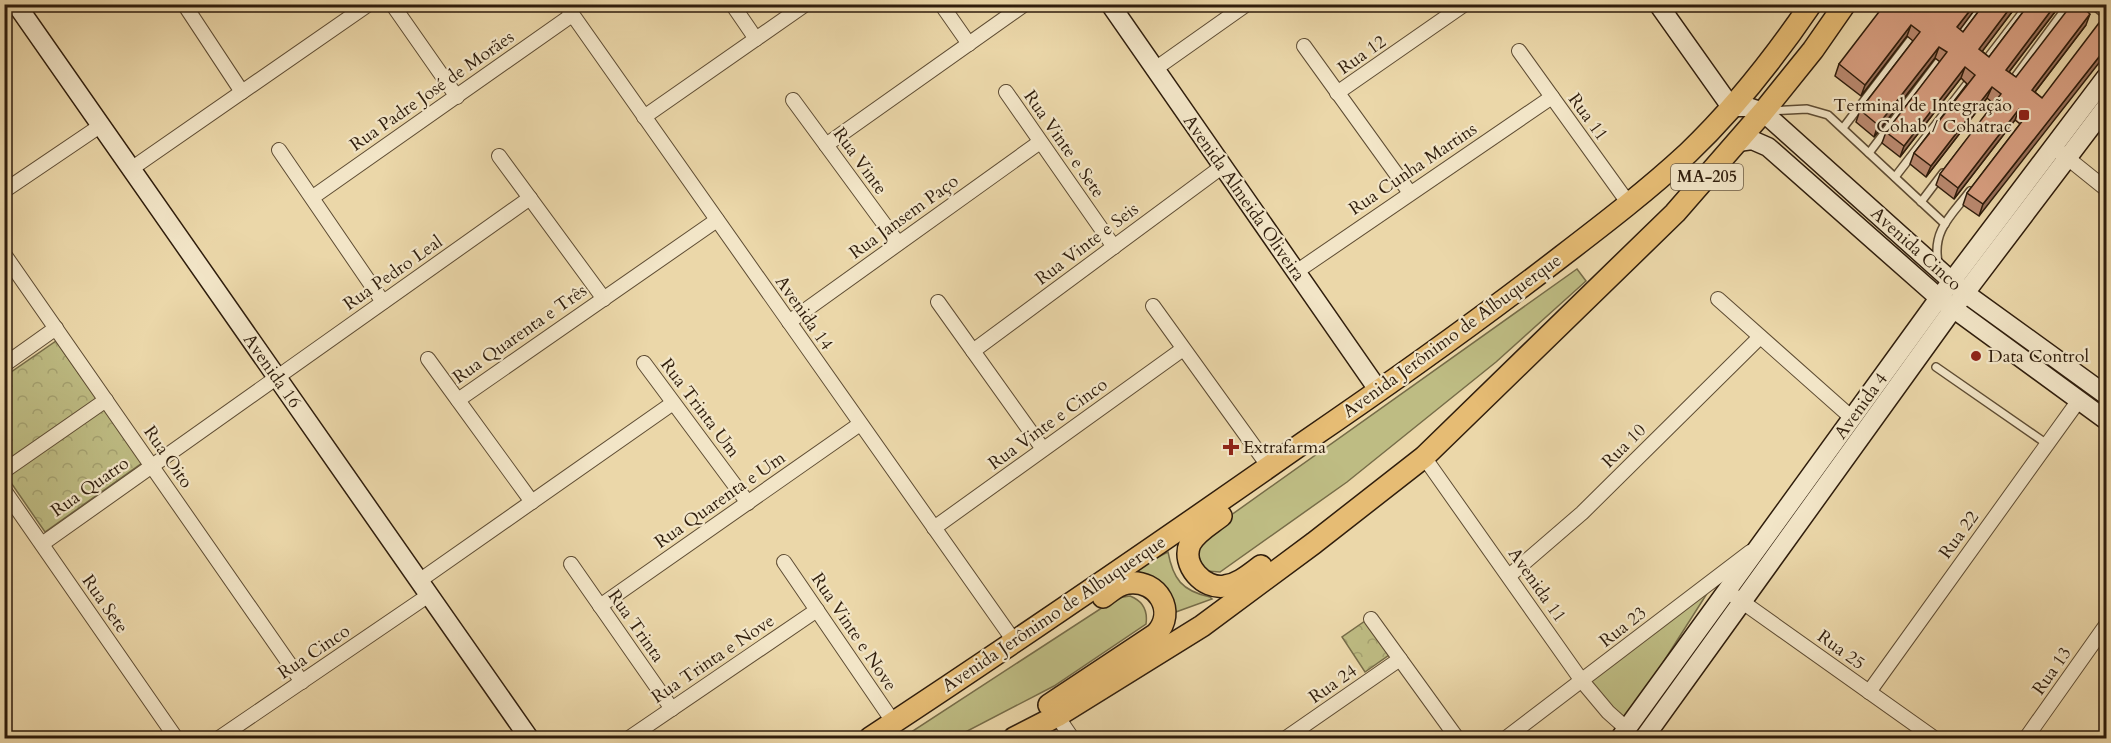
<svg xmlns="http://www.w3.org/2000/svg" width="2111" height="743" viewBox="0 0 2111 743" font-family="Cardo,serif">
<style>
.green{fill:#bebc83;stroke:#766c48;stroke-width:1.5}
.park{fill:url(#park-crowns);stroke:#766c48;stroke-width:1.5}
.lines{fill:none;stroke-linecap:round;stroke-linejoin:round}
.lane-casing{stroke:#5e4c33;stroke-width:10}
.street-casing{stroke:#5e4c33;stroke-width:16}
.secondary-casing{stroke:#2f1d0c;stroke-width:21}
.primary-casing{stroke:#2f1d0c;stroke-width:24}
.lane{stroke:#f2e5c7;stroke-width:7}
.street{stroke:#f2e5c7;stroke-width:14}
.secondary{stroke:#f2e5c7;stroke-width:18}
.primary{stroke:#e6bc74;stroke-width:21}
.wall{fill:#ba896f;stroke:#2f1d0c;stroke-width:1.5}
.shaded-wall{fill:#976f5a;stroke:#2f1d0c;stroke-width:1.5}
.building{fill:#d89f81;stroke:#2f1d0c;stroke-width:1.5}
.poi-dot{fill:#8f2418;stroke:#f2e5c7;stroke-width:2}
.labels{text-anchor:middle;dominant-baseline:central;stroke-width:4.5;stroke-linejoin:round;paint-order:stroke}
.shield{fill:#f2e5c7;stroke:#6a5944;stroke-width:1.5}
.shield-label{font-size:16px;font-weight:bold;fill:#2f1d0c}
.street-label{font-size:18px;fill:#2f1d0c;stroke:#f2e5c7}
.poi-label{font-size:18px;fill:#2f1d0c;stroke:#f2e5c7;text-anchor:start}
</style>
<defs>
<pattern id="park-crowns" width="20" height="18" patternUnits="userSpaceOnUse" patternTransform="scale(1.5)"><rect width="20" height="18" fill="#bebc83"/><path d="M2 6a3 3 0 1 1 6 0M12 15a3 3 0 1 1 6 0" fill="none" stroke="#a4a170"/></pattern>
</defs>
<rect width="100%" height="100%" fill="#ebd7a9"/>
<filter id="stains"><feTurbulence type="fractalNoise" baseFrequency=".00333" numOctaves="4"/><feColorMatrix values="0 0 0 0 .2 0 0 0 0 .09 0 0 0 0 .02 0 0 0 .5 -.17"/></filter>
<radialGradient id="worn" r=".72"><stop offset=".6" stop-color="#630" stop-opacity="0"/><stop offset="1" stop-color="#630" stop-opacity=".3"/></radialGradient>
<!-- green -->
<g class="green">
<path d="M1577 269 1586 281 1496 362 1347 482 1220 572 1206 571 1197 563 1196 540Z"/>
<path d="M1168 552C1173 579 1182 591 1210 597L1212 599 1173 613 1147 575 1136 571V568Z"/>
<path d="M1722 570 1627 719 1607 703 1588 682Z"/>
<path d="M1130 596C1143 601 1148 610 1146 624L1054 686 954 738H902L1117 598Z"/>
</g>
<!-- park -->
<g class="park">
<path d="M56 341 142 463 45 532 5 474 4 377Z"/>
<path d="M1365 621 1389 655 1365 672 1342 637Z"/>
</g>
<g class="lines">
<defs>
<g id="lane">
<path d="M2092 4 2106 15"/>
<path d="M1930 15 1938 4"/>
<path d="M1957 38 1983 4"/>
<path d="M1983 64 2029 4"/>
<path d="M2010 84 2069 4"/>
<path d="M1769 111 1807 109 1828 115 1945 224"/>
<path d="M1843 128 1911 39"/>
<path d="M1869 153 1939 61"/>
<path d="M1895 177 1967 84"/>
<path d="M1921 202 1943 173"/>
<path d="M1938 262C1932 230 1952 215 1970 191"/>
<path d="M1936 367 2047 444"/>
</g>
<g id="street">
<path d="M184 4 242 92"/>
<path d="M392 4 457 97"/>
<path d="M565 4 1014 641"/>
<path d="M732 4 756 39"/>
<path d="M941 4 969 44"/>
<path d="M1304 46 1410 193"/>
<path d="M1519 51 1629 204"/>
<path d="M1155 69 1247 4"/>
<path d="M1006 92 1114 247"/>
<path d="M1337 93 1465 4"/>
<path d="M793 100 898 243"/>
<path d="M644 117 806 4"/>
<path d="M826 145 1025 4"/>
<path d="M279 150 383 302"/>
<path d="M2060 152 2106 189"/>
<path d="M499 156 604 299"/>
<path d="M131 169 369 4"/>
<path d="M4 191 100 126"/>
<path d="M313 197 572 15"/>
<path d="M4 254 302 682"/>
<path d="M1296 272 1552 97"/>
<path d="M1718 299 1852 418"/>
<path d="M938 302 1043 449"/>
<path d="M1153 306 1269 467"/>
<path d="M789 322 1040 142"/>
<path d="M973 351 1223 166"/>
<path d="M428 359 532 502"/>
<path d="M644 363 748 503"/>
<path d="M4 365 56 328"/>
<path d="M458 400 717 220"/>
<path d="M1424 457 1582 681 1608 712 1627 729"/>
<path d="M4 471 106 400"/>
<path d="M4 490 176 738"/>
<path d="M934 528 1183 349"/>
<path d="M42 544 530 198"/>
<path d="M784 562 894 723"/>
<path d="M571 564 672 709"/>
<path d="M1509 576 1582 513 1760 337"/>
<path d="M419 581 673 403"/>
<path d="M1727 591 1934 738"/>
<path d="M600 606 860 424"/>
<path d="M1371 619 1457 738"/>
<path d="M1869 692 2079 400"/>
<path d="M1057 716 1072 738"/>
<path d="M4 735 7 738"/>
<path d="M219 738 429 595"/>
<path d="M629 738 817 610"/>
<path d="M1286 738 1400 659"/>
<path d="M1506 738 1750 552"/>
<path d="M2026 738 2106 625"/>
</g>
<g id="secondary">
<path d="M16 4 529 738"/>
<path d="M1110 4 1379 391"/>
<path d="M1658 4 1731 107H1748L1763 112 1965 293 2106 395"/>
<path d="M1738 142 1752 140 1768 147 1939 298 2106 420"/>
<path d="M1620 738 1939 298 2106 77"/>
<path d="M1644 738 1953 309 2106 107"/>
</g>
<g id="primary">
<path d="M1221 516C1211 524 1196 532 1190 544 1181 565 1204 590 1225 586 1239 584 1250 574 1261 566"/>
<path d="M1049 705 1156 634C1177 612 1158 579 1128 583 1118 584 1110 592 1103 597"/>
<path d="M870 738C1016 642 1160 543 1303 443 1391 383 1478 321 1562 256 1605 223 1648 190 1688 153 1734 109 1775 57 1811 4"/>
<path d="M1014 738 1057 716 1202 626 1314 543 1424 457 1675 213 1763 112 1813 50 1845 4"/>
</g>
</defs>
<!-- lane casing -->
<use href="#lane" class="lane-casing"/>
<!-- street casing -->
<use href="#street" class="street-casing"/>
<!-- secondary casing -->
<use href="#secondary" class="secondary-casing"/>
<!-- primary casing -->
<use href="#primary" class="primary-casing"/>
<!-- lane -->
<use href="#lane" class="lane"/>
<!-- street -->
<use href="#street" class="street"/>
<!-- secondary -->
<use href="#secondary" class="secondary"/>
<!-- primary -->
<use href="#primary" class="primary"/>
</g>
<!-- wall -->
<path class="wall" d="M1984 4H2018L1982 51 1989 57 2029 4H2061L2009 72 2016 77 2086 25 2035 92 2042 98 1979 216 1963 205 1967 193 2020 124 2015 120 1954 199 1936 185 1940 174 1994 104 1987 98 1926 177 1910 164 1914 153 1967 84 1961 78 1900 157 1882 143 1886 132 1940 62 1935 58 1874 137 1856 122 1860 110 1913 41 1907 36 1861 96 1835 76 1839 64 1934 8 1963 32Z"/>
<!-- shaded-wall -->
<g class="shaded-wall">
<path d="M1975 4H1979L1953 39 1957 27Z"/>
<path d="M2013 4H2018L1975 61 1979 49Z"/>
<path d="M2056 4H2061L2002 81 2006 70Z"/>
<path d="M2090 14 2086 25 2028 101 2032 90Z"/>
<path d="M1911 25 1907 36 1861 96 1865 85Z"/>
<path d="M1939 47 1935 58 1874 137 1878 125Z"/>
<path d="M2106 48V54L1979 216 1983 204Z"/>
<path d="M1965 67 1961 78 1900 157 1904 146Z"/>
<path d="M1992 87 1987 98 1926 177 1931 166Z"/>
<path d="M2019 109 2015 120 1954 199 1958 188Z"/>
</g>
<!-- building -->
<path class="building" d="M1885 4H1932L1931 6 1935 8 1938 4H1975L1957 27 1963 32 1984 4H2013L1979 49 1989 57 2029 4H2056L2006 70 2016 77 2072 4H2079L2090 14 2032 90 2042 98 2102 19 2106 23V48L1983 204 1967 193 2027 115 2019 109 1958 188 1940 174 2001 94 1992 87 1931 166 1914 153 1975 75 1965 67 1904 146 1886 132 1947 52 1939 47 1878 125 1860 110 1920 32 1911 25 1865 85 1839 64Z"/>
<!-- markers -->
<g class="poi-dot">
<rect x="2018" y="109" width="12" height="12" rx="3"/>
<circle cx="1976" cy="356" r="6"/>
<path d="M1228 438h6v6h6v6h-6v6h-6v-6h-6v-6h6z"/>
</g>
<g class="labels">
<!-- shield labels -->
<rect class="shield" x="1671" y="164" width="72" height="26" rx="4.5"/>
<g class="shield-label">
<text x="1707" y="177">MA-205</text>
</g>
<!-- street labels -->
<g class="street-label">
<text transform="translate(1362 55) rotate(-35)">Rua 12</text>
<text transform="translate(432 91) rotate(-35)">Rua Padre José de Morães</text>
<text transform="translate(1588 117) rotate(54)">Rua 11</text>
<text transform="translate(1064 144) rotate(55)">Rua Vinte e Sete</text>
<text transform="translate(860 161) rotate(54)">Rua Vinte</text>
<text transform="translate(1413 169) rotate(-34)">Rua Cunha Martins</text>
<text transform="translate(1244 198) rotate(55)">Avenida Almeida Oliveira</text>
<text transform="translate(904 217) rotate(-36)">Rua Jansem Paço</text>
<text transform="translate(1087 244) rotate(-37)">Rua Vinte e Seis</text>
<text transform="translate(1916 249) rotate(42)">Avenida Cinco</text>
<text transform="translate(393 273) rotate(-35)">Rua Pedro Leal</text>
<text transform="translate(804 313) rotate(55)">Avenida 14</text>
<text transform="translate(520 334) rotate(-35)">Rua Quarenta e Três</text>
<text transform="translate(1452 336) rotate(-36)">Avenida Jerônimo de Albuquerque</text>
<text transform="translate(272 371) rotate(55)">Avenida 16</text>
<text transform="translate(1861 406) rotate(-54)">Avenida 4</text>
<text transform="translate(700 408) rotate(53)">Rua Trinta Um</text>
<text transform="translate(1048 424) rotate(-36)">Rua Vinte e Cinco</text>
<text transform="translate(1624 446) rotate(-45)">Rua 10</text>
<text transform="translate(168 457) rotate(55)">Rua Oito</text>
<text transform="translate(90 487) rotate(-35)">Rua Quatro</text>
<text transform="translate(720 500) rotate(-35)">Rua Quarenta e Um</text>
<text transform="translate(1959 535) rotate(-54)">Rua 22</text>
<text transform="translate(1537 585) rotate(55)">Avenida 11</text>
<text transform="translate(105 604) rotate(55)">Rua Sete</text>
<text transform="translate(1054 614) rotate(-34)">Avenida Jerônimo de Albuquerque</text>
<text transform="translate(636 626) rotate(55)">Rua Trinta</text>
<text transform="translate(1623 627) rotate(-38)">Rua 23</text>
<text transform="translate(854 632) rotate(56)">Rua Vinte e Nove</text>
<text transform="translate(1841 650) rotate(36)">Rua 25</text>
<text transform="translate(314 652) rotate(-34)">Rua Cinco</text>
<text transform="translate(713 659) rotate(-34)">Rua Trinta e Nove</text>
<text transform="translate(2052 671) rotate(-55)">Rua 13</text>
<text transform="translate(1333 684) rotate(-35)">Rua 24</text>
</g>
<!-- poi labels -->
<g class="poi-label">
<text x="2012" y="105" text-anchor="end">Terminal de Integração<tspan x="2012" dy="21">Cohab / Cohatrac</tspan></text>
<text x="1988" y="356">Data Control</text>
<text x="1243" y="447">Extrafarma</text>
</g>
</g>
<!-- margin -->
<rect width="2111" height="743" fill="none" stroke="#ebd7a9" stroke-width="24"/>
<rect x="6" y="6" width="2099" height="731" fill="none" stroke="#2f1d0c" stroke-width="3"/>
<rect x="12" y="12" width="2087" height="719" fill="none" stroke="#2f1d0c" stroke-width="1.5"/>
<rect width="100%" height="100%" filter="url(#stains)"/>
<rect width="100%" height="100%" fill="url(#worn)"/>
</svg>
